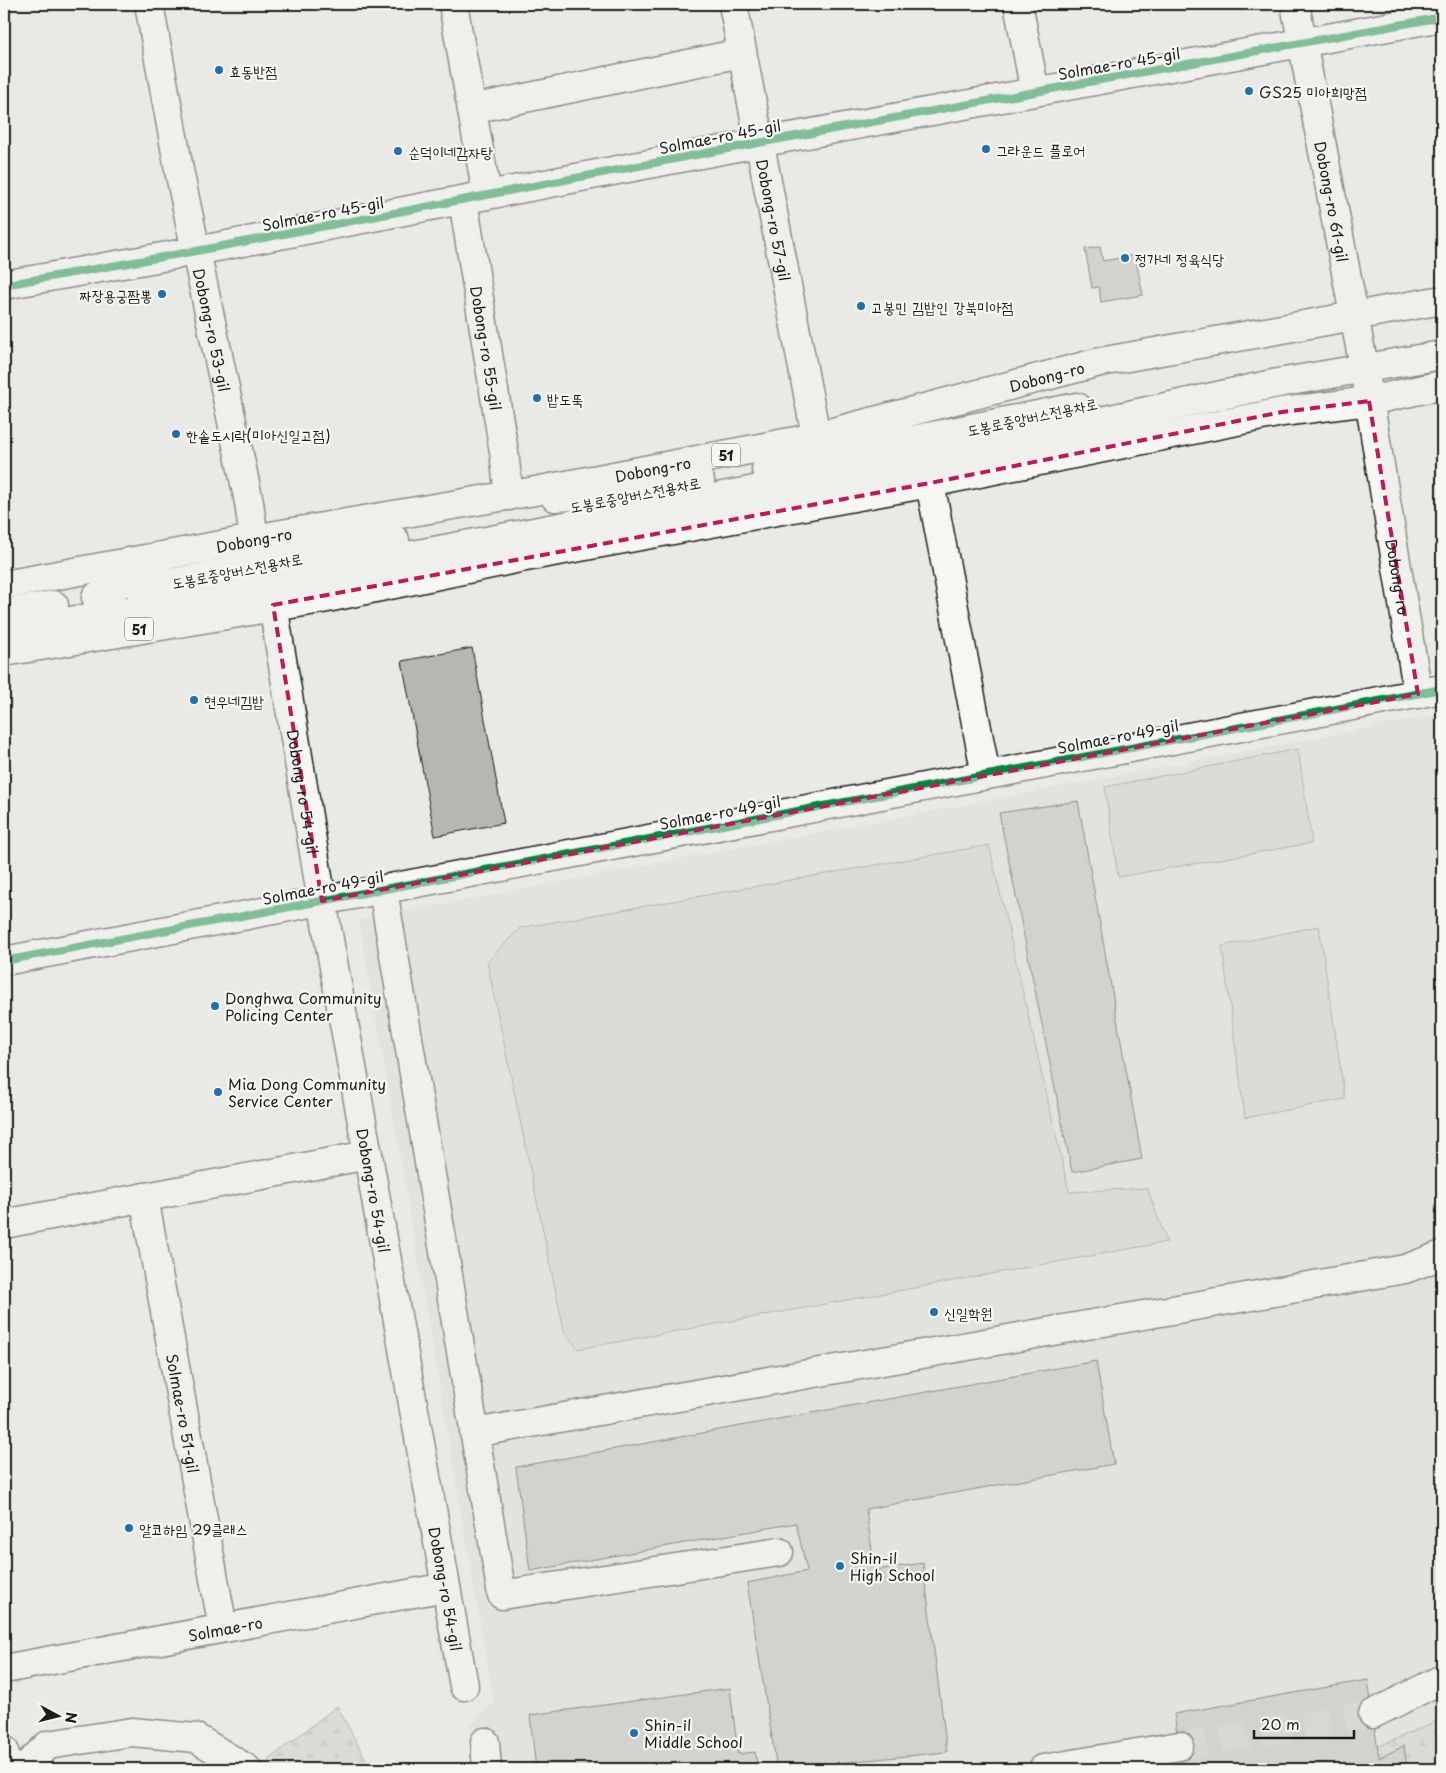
<svg xmlns="http://www.w3.org/2000/svg" width="1446" height="1773" viewBox="0 0 1446 1773" font-family="'Playpen Sans','Poor Story',sans-serif">
<style>
.built{fill:#dadad6}
.forest{fill:url(#forest-firs);stroke:#747472}
.pitch{fill:#cbcbc7;stroke:#747472}
.building{fill:#b6b6b3;stroke:#1c1c1c}
.lines{fill:none;stroke-linecap:round;stroke-linejoin:round}
.minor-tunnel{stroke:#c0c0bd;stroke-width:28;stroke-dasharray:28 14;stroke-linecap:butt}
.minor-casing{stroke:#1c1c1c;stroke-width:31}
.major-casing{stroke:#1c1c1c;stroke-width:31}
.minor{stroke:#f6f6f2;stroke-width:28}
.major{stroke:#f6f6f2;stroke-width:28}
.cycleway-casing{stroke:#f6f6f2;stroke-width:11}
.cycleway{stroke:#00873e;stroke-width:8}
.marked{fill:none;stroke:#c2185b;stroke-width:4;stroke-dasharray:10 6;stroke-linejoin:round}
.poi-dot{fill:#1f6fb2;stroke:#f6f6f2;stroke-width:2}
.labels{text-anchor:middle;dominant-baseline:central;stroke-width:4.5;stroke-linejoin:round;paint-order:stroke}
.shield{fill:#f6f6f2;stroke:#5d5d5c;stroke-width:1}
.shield-label{font-size:14px;font-weight:bold;fill:#1c1c1c}
.street-label{font-size:15px;fill:#1c1c1c;stroke:#f6f6f2}
.poi-label{font-size:15px;fill:#1c1c1c;stroke:#f6f6f2;text-anchor:start}
</style>
<defs>
<pattern id="forest-firs" width="22" height="20" patternUnits="userSpaceOnUse" patternTransform="scale(1.25)"><rect width="22" height="20" fill="#cbcbc7"/><path d="M5 1l3.5 6h-7zM16 11l3.5 6h-7z" fill="#aeaeaa"/></pattern>
</defs>
<rect width="100%" height="100%" fill="#e9e9e5"/>
<filter id="ink" filterUnits="userSpaceOnUse"><feTurbulence type="fractalNoise" baseFrequency=".02" numOctaves="2"/><feDisplacementMap in="SourceGraphic" scale="10" xChannelSelector="R" yChannelSelector="G"/><feConvolveMatrix kernelMatrix="1 2 1 2 8 2 1 2 1" color-interpolation-filters="sRGB"/></filter>
<g filter="url(#ink)">
<!-- built -->
<path class="built" d="M1442 714V1758L1416 1769H470V1724L494 1703 359 920Z"/>
<!-- forest -->
<g class="forest">
<path d="M337 1706 371 1769H275L268 1760Z"/>
<path d="M1442 1719V1769H1326Z"/>
</g>
<!-- pitch -->
<g class="pitch">
<path d="M1298 749 1312 843 1118 877 1105 787Z"/>
<path d="M989 845 1069 1192 1147 1188 1167 1242 578 1349 564 1331 487 962 520 928Z"/>
<path d="M1319 926 1345 1099 1245 1118 1222 946Z"/>
</g>
<!-- building -->
<g class="building">
<path d="M1100 247 1103 261 1135 255 1143 295 1101 302 1099 287 1092 288 1085 249Z"/>
<path d="M472 648 504 823 435 836 402 661Z"/>
<path d="M1078 801 1142 1159 1072 1172 999 813Z"/>
<path d="M1096 1361 1114 1464 866 1509 875 1570 923 1563 947 1752 777 1769 747 1583 807 1571 796 1523 530 1571 516 1467Z"/>
<path d="M1368 1680 1379 1758 1404 1746 1407 1769H1147L1182 1767 1174 1714Z"/>
<path d="M730 1688 738 1754 755 1752 758 1769H536L530 1715Z"/>
</g>
<g class="lines">
<!-- minor-tunnel -->
<path class="minor-tunnel" d="M1179 1746 1373 1714"/>
<defs>
<g id="minor">
<path id="s1" d="M149 4 180 175 249 502 254 540"/>
<path d="M453 4 487 195"/>
<path id="s2" d="M733 4 816 436"/>
<path d="M1018 4 1035 92"/>
<path id="s3" d="M1295 4 1362 357 1418 694"/>
<path d="M472 109 741 53"/>
<path id="s4" d="M463 200 504 452 509 496"/>
<path d="M4 285 196 251 758 143 1442 17"/>
<path d="M833 456 1077 407"/>
<path d="M766 469 844 443"/>
<path d="M930 483 986 775"/>
<path d="M555 497 626 492 700 481"/>
<path d="M140 589 395 540"/>
<path d="M96 597 123 582 155 568"/>
<path id="s5" d="M273 605 322 901 464 1686"/>
<path d="M4 613 54 605"/>
<path d="M4 633 339 573 371 563 990 445 1278 383 1442 355"/>
<path d="M383 890 502 1595 779 1552"/>
<path d="M4 961 1442 689"/>
<path id="s6" d="M144 1197 223 1628"/>
<path d="M4 1224 368 1155"/>
<path d="M474 1433 1405 1269 1442 1255"/>
<path id="s7" d="M4 1669 446 1587"/>
<path d="M1373 1714 1442 1679"/>
<path d="M485 1742 487 1769"/>
<path d="M4 1750 7 1769"/>
<path d="M23 1769 48 1745 132 1732 196 1738 247 1769"/>
<path d="M1043 1769 1179 1746"/>
</g>
<g id="major">
<path id="s8" d="M4 585 276 535 535 491 806 439 1100 362 1442 300"/>
<path d="M4 652 322 599 520 558 930 483 1282 412 1369 401 1442 385"/>
</g>
</defs>
<!-- minor casing -->
<use href="#minor" class="minor-casing"/>
<!-- major casing -->
<use href="#major" class="major-casing"/>
<!-- minor -->
<use href="#minor" class="minor"/>
<!-- major -->
<use href="#major" class="major"/>
<defs>
<g id="cycleway">
<path d="M4 285 196 251 758 143 1442 17"/>
<path d="M4 961 1442 689"/>
</g>
</defs>
<!-- cycleway casing -->
<use href="#cycleway" class="cycleway-casing"/>
<!-- cycleway -->
<use href="#cycleway" class="cycleway"/>
</g>
</g>
<!-- marked area -->
<path d="M0 0H1446V1773H0ZM1369 401 1418 694 322 901 273 605 930 483 1282 412Z" fill="#e9e9e5" fill-opacity=".55" fill-rule="evenodd"/>
<path class="marked" d="M1369 401 1418 694 322 901 273 605 930 483 1282 412Z"/>
<!-- markers -->
<g class="poi-dot">
<circle cx="219" cy="70" r="5"/>
<circle cx="1249" cy="91" r="5"/>
<circle cx="986" cy="149" r="5"/>
<circle cx="398" cy="151" r="5"/>
<circle cx="1125" cy="258" r="5"/>
<circle cx="162" cy="294" r="5"/>
<circle cx="861" cy="306" r="5"/>
<circle cx="537" cy="398" r="5"/>
<circle cx="176" cy="434" r="5"/>
<circle cx="194" cy="700" r="5"/>
<circle cx="215" cy="1006" r="5"/>
<circle cx="218" cy="1092" r="5"/>
<circle cx="934" cy="1312" r="5"/>
<circle cx="129" cy="1528" r="5"/>
<circle cx="840" cy="1566" r="5"/>
<circle cx="634" cy="1733" r="5"/>
</g>
<g class="labels">
<!-- shield labels -->
<g class="shield">
<rect x="712" y="443.5" width="28" height="23" rx="4"/>
<rect x="125" y="617.5" width="28" height="23" rx="4"/>
</g>
<g class="shield-label">
<text x="726" y="455">51</text>
<text x="139" y="629">51</text>
</g>
<!-- street labels -->
<g class="street-label">
<text transform="translate(1119 63) rotate(-10)">Solmae-ro 45-gil</text>
<text transform="translate(720 136) rotate(-11)">Solmae-ro 45-gil</text>
<text stroke="none"><textPath href="#s3" startOffset="201">Dobong-ro 61-gil</textPath></text>
<text transform="translate(323 213) rotate(-11)">Solmae-ro 45-gil</text>
<text stroke="none"><textPath href="#s2" startOffset="220">Dobong-ro 57-gil</textPath></text>
<text stroke="none"><textPath href="#s1" startOffset="332">Dobong-ro 53-gil</textPath></text>
<text stroke="none"><textPath href="#s4" startOffset="150">Dobong-ro 55-gil</textPath></text>
<text stroke="none"><textPath href="#s8" startOffset="1064">Dobong-ro</textPath></text>
<text transform="translate(1032 416) rotate(-12)">도봉로중앙버스전용차로</text>
<text stroke="none"><textPath href="#s8" startOffset="659">Dobong-ro</textPath></text>
<text transform="translate(635 494) rotate(-11)">도봉로중앙버스전용차로</text>
<text stroke="none"><textPath href="#s8" startOffset="254">Dobong-ro</textPath></text>
<text transform="translate(237 570) rotate(-11)">도봉로중앙버스전용차로</text>
<text stroke="none"><textPath href="#s3" startOffset="582">Dobong-ro</textPath></text>
<text transform="translate(1118 736) rotate(-11)">Solmae-ro 49-gil</text>
<text stroke="none"><textPath href="#s5" startOffset="189">Dobong-ro 54-gil</textPath></text>
<text transform="translate(720 812) rotate(-11)">Solmae-ro 49-gil</text>
<text transform="translate(323 887) rotate(-11)">Solmae-ro 49-gil</text>
<text stroke="none"><textPath href="#s5" startOffset="594">Dobong-ro 54-gil</textPath></text>
<text stroke="none"><textPath href="#s6" startOffset="220">Solmae-ro 51-gil</textPath></text>
<text stroke="none"><textPath href="#s5" startOffset="999">Dobong-ro 54-gil</textPath></text>
<text stroke="none"><textPath href="#s7" startOffset="225">Solmae-ro</textPath></text>
</g>
<!-- poi labels -->
<g class="poi-label">
<text x="229" y="70">효동반점</text>
<text x="1259" y="91">GS25 미아희망점</text>
<text x="996" y="149">그라운드 플로어</text>
<text x="408" y="151">순덕이네감자탕</text>
<text x="1135" y="258">정가네 정육식당</text>
<text x="152" y="294" text-anchor="end">짜장용궁짬뽕</text>
<text x="871" y="306">고봉민 김밥인 강북미아점</text>
<text x="547" y="398">밥도뚝</text>
<text x="186" y="434">한솥도시락(미아신일고점)</text>
<text x="204" y="700">현우네김밥</text>
<text x="225" y="997">Donghwa Community<tspan x="225" dy="17">Policing Center</tspan></text>
<text x="228" y="1083">Mia Dong Community<tspan x="228" dy="17">Service Center</tspan></text>
<text x="944" y="1312">신일학원</text>
<text x="139" y="1528">알코하임 29클래스</text>
<text x="850" y="1557">Shin-il<tspan x="850" dy="17">High School</tspan></text>
<text x="644" y="1724">Shin-il<tspan x="644" dy="17">Middle School</tspan></text>
</g>
</g>
<!-- margin -->
<rect width="1446" height="1773" fill="none" stroke="#f6f6f2" stroke-width="20"/>
<rect x="10" y="10" width="1426" height="1753" fill="none" stroke="#1c1c1c" stroke-width="2" filter="url(#ink)"/>
<!-- north arrow -->
<g transform="translate(58 1716) rotate(97)" stroke="#f6f6f2" stroke-width="4" paint-order="stroke">
<path d="M0-4L9 19L0 12L-9 19Z" fill="#1c1c1c"/>
<text y="-8" font-size="14" font-weight="bold" text-anchor="middle" fill="#1c1c1c">N</text>
</g>
<!-- scale -->
<path d="M1254 1730v8h100v-8" fill="none" stroke="#1c1c1c" stroke-width="2.5"/>
<text x="1261" y="1730" font-size="15" fill="#1c1c1c" stroke="#f6f6f2" stroke-width="4" paint-order="stroke">20 m</text>
</svg>
